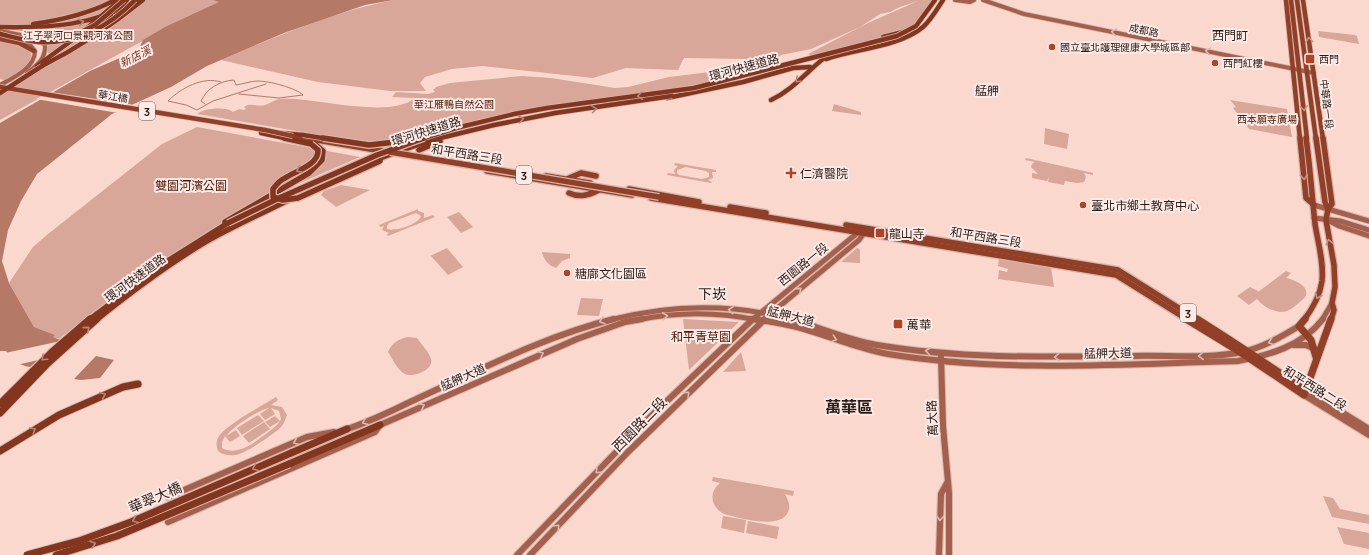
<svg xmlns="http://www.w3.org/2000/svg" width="1369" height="555" viewBox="0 0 1369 555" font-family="Manrope,'Noto Sans TC',sans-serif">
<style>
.green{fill:#d8a799;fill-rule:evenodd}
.water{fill:#b47967}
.pier{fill:#fad8ce}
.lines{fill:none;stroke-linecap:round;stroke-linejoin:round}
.stream{stroke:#b47967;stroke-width:1}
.secondary-far2-casing{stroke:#d5b6ad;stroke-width:5.5}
.secondary-far1-casing{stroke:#d5b6ad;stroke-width:7}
.secondary-casing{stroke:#d5b6ad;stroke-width:8}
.primary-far2-casing{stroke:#d5b6ad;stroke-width:6}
.primary-far1-casing{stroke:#d5b6ad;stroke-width:8}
.primary-casing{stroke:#d5b6ad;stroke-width:9}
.trunk-far2-casing{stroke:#d5b6ad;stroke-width:6}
.trunk-far1-casing{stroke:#d5b6ad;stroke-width:8}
.trunk-casing{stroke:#d5b6ad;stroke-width:9}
.secondary-far2{stroke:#a4604c;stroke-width:4}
.secondary-far1{stroke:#a4604c;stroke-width:5}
.secondary{stroke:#a4604c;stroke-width:6}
.primary-far2{stroke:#923f27;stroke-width:4.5}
.primary-far1{stroke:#923f27;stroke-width:5.5}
.primary{stroke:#923f27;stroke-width:7}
.trunk-far2{stroke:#84351e;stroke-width:4.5}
.trunk-far1{stroke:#84351e;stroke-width:5.5}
.trunk{stroke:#84351e;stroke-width:7}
.primary-bridge-far1-casing{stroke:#d5b6ad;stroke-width:6;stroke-linecap:butt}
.primary-bridge-casing{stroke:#d5b6ad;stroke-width:8;stroke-linecap:butt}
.trunk-bridge-far2-casing{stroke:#d5b6ad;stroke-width:6;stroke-linecap:butt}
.trunk-bridge-far1-casing{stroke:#d5b6ad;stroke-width:8;stroke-linecap:butt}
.trunk-bridge-casing{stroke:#d5b6ad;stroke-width:9;stroke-linecap:butt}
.primary-bridge-far1{stroke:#923f27;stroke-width:4.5}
.primary-bridge{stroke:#923f27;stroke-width:5.5}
.trunk-bridge-far2{stroke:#84351e;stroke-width:4.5}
.trunk-bridge-far1{stroke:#84351e;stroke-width:5.5}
.trunk-bridge{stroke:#84351e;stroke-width:7}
.oneway{stroke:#ba8678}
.oneway2{stroke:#ddbaaf}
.oneway3{stroke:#c69486}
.poi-dot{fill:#ac4425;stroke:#fbeae5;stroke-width:1.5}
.labels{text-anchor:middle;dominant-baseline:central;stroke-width:4;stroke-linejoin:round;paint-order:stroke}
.far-street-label{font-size:10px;fill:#2b1c18;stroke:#fbeae5}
.far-park-label{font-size:10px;fill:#501808;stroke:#fbeae5}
.far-poi-label{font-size:10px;fill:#2b1c18;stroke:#fbeae5;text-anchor:start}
.far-water-label{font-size:11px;font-style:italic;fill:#7c321c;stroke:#fbeae5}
.shield{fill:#fbeae5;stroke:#695a56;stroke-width:1}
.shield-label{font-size:11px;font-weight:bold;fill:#2b1c18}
.far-quarter-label{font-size:12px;fill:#2b1c18;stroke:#fbeae5}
.street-label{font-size:12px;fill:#2b1c18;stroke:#fbeae5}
.poi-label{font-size:12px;fill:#2b1c18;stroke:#fbeae5;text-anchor:start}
.park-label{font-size:12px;fill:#501808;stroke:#fbeae5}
.quarter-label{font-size:14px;fill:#2b1c18;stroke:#fbeae5}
.near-street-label{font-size:14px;fill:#2b1c18;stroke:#fbeae5}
.district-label{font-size:16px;font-weight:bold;fill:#2b1c18;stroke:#fbeae5}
</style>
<rect width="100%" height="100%" fill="#fad8ce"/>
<!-- green -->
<g class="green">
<path d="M0 0H224L135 45 0 120V94L22 81 49 54 34 33 0 28Z"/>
<path d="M393 0H936L930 9 908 29 814 57 808 54 868 23 918 1 900 7 890 12 880 14 860 27 811 49 781 55 769 64 756 66 744 71 748 59 684 58 678 70 626 68 593 78 482 66 452 69 425 77 420 83 426 91H390L318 82 221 60C277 36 333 12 393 0Z"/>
<path d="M1318 31 1355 35 1357 36 1359 44 1319 37Z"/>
<path d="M0 41C42 50 40 58 7 81L0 79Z"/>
<path d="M718 71 737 75 683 88 559 106 482 119 384 146 197 114C203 108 227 106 233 112L239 109 244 110 246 109 244 107C250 102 257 107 265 105 269 104 274 100 279 99 312 96 389 120 415 98L392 97 396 92 428 94 435 92 433 90 436 87 450 83 522 76 551 78 615 88 628 87 669 77Z"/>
<path d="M1230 100 1287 109 1292 137 1249 129 1233 108 1236 107Z"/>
<path d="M834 104 861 112V115L832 111Z"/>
<path d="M197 127 360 157 298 184 188 244 106 302 59 339 52 337 55 335 34 327 9 283 33 247 48 234 162 144Z"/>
<path d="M1045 128 1069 134 1067 149 1044 144Z"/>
<path d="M1026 158 1093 173V175L1084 173 1086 177 1084 182 1077 183 1065 181 1064 185 1048 182 1049 177 1047 181 1032 178V173L1038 174 1031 167 1032 164 1035 162 1025 160Z"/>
<path d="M675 163 716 170V172H712L713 178 708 180 712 182 711 183 667 175 668 173 675 174 674 170 678 166 674 165ZM686 167 706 171 709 173V177L702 179 679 175 677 173V170Z"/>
<path d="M341 185 370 190 336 207 321 195 324 191Z"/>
<path d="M418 209V211L424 213V218L433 215 435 217 388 236 387 234 389 233 382 230 384 226 380 227 379 225ZM416 213 421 216C419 224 395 232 387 229V226L389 223Z"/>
<path d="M459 212 473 227 461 233 447 217Z"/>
<path d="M447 248 463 267 448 275 431 256H430Z"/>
<path d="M857 248 860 249V263L841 262Z"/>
<path d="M542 252 570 254V258L562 261 556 268C548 265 545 261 542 253Z"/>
<path d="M999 258 1051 267 1054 287 998 279 999 270 1007 272 1008 269 998 266Z"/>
<path d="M1286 271 1291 273 1286 278C1294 280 1309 285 1306 296 1301 301 1295 307 1289 310 1279 316 1263 307 1257 299L1249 305 1237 296 1250 287 1258 291V292Z"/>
<path d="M581 298 603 299 599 316 577 315Z"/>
<path d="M683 319 739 322 689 370Z"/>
<path d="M408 337 417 338C421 344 429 352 431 359 434 370 413 378 405 374 397 370 393 359 388 352 392 343 398 339 408 337Z"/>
<path d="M741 352 746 371 723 372Z"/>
<path d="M276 397 278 400 271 405 282 407 287 415C285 420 284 424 280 428 272 435 245 454 235 455 229 456 223 455 218 451 216 446 216 441 219 436 227 424 262 406 276 397ZM271 408 279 411 281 419 280 421 275 416 265 422 270 427 280 421 275 427C261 437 240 458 222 448V442L225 436 230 442 240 436 236 430 226 436C233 427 258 410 269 408L260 414 265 420 275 414Z"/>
<path d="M258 415 264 421 242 435 237 428Z"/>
<path d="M374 421 375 423 264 470 263 468Z"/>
<path d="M264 422 270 429 249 443 243 436Z"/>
<path d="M713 477 794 491 793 496 785 494C788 500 791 506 788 512 781 530 739 518 724 514 711 507 708 493 720 483L712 481Z"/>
<path d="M1323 496 1333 498 1340 509 1369 515V524L1332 517Z"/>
<path d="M723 516 746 520 744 533 721 528Z"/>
<path d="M748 521 779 527 777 539 746 533Z"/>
<path d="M1337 527 1369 533V549L1344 544Z"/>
</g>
<!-- water -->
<g class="water">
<path d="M213 0H393L365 5 284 33 207 66 171 87 112 114 37 174 21 201 8 230 2 261 9 283 34 327 55 335 53 337 60 340 30 367C19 365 12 361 6 351H0V123L90 71 138 50 143 40 165 27 219 2Z"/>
<path d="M96 356 114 360 100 378 81 380 74 379Z"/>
</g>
<!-- pier -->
<g class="pier">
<path d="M50 92 135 105 118 113 36 99Z"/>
<path d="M61 341 43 359 16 365 5 353Z"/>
</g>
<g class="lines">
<!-- stream -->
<g class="stream">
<path d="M221 82C203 76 181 88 168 101L186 105 197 110 213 101 266 84"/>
<path d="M205 104 201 101C207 88 220 81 234 80L236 85C243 84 251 81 258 81 269 81 296 88 303 95L279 98 239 94"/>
</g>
<defs>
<g id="secondary-far2">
<path d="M955 0 970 2 974 0"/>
<path d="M983 0 1024 14 1314 73"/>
<path d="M0 31 36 38 45 45C46 59 37 65 27 73"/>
<path d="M0 37 23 42 30 45 35 51C35 68 13 78 0 85"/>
</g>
<g id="secondary-far1">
<path d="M1314 205 1369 221"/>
<path d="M1314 218 1340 221 1369 230"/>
<path d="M1328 220 1339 226 1369 236"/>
<path d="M610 320C672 304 732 303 794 320"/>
<path d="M637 320C676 312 718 312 757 320"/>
<path d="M752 320 861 230"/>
<path d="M763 320 859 240 866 230"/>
<path d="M1322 320 1332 303"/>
</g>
<g id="secondary">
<path d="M751 319C768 321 787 324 804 329 832 337 859 349 888 354 1003 373 1122 364 1238 361 1270 355 1302 346 1323 319"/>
<path d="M790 319C819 327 847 340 877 345 961 359 1048 357 1133 356 1169 355 1206 359 1242 352 1262 348 1281 337 1299 326"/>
<path d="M1294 345H1306L1315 349"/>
<path d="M941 357 943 426 949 493V555"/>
<path d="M1306 390 1369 429"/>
<path d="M1304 395 1369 435"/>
<path d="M345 430C368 422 390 412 412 401 478 371 544 336 614 319"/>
<path d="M168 497 307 437 334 432"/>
<path d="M168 522 375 432 380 425 577 339 625 322 642 319"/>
<path d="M517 555 646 421 753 319"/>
<path d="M530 555 628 452 765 319"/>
<path d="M939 555 941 494 947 483"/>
</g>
<g id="primary-far2">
<path d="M1286 0 1300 139"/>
<path d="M1291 0 1307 139"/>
<path d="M1297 0 1316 139"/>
<path d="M1303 0 1323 139"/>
<path d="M0 39 19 43 34 51"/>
<path d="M293 136 311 139"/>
</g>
<g id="primary-far1">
<path d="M305 138 388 152"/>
<path d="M1300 138 1306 198 1314 205"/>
<path d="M1316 138 1325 202 1328 209"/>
<path d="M1323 138 1332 204 1328 209 1326 220 1334 265 1335 287 1332 303 1334 310 1331 320"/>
<path d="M487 171 632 195"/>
<path d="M546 176 590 183"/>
<path d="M567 179 581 173 596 176"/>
<path d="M629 189 699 202"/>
<path d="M569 193C580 198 589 195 599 190"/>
<path d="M651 198 1116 275 1188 320"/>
<path d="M730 207 766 213"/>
<path d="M846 225 1118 270 1198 320"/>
<path d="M1304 320C1313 308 1320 296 1322 281 1324 262 1318 243 1315 224 1312 195 1310 166 1306 138"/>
</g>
<g id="primary">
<path d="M1186 319 1240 352 1304 395 1331 319"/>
<path d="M1197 319C1234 342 1269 366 1306 390"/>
<path d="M1305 319 1299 326 1311 340 1316 357"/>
</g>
<g id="trunk-far2">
<path d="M118 9 127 0"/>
<path d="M33 24C62 20 89 14 115 0"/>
<path d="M0 27C50 28 94 26 138 0"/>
<path d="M86 29 120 0"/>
<path d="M93 29 111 15"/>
<path d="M883 37 903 32"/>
<path d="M826 59C855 49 899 47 923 27 931 20 937 9 943 0"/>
<path d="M37 66 79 35"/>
<path d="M42 66C78 48 112 25 143 0"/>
<path d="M667 98 743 82 793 68 810 67"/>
<path d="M771 100C795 89 810 67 831 53"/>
<path d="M261 133 289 139"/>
<path d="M281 133 303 135"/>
<path d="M436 139 494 125 555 113"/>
</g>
<g id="trunk-far1">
<path d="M419 150 440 141"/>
<path d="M225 222 309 173 322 160 323 151 316 145 284 138"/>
<path d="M89 320 166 262 228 223"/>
<path d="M96 320C132 291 168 264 207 241 235 225 265 212 294 197 341 174 388 152 439 138"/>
</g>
<g id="trunk">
<path d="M0 404 52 352 90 319"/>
<path d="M0 413 46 365 97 319"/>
<path d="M0 451 59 415 123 387 138 384"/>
<path d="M291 453 347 429"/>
<path d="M289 464 380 425"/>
</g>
</defs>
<!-- secondary-far2 casing -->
<use href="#secondary-far2" class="secondary-far2-casing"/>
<!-- secondary-far1 casing -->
<use href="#secondary-far1" class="secondary-far1-casing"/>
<!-- secondary casing -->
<use href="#secondary" class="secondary-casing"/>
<!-- primary-far2 casing -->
<use href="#primary-far2" class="primary-far2-casing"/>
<!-- primary-far1 casing -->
<use href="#primary-far1" class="primary-far1-casing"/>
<!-- primary casing -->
<use href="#primary" class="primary-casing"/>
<!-- trunk-far2 casing -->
<use href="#trunk-far2" class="trunk-far2-casing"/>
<!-- trunk-far1 casing -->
<use href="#trunk-far1" class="trunk-far1-casing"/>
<!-- trunk casing -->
<use href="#trunk" class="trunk-casing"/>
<!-- secondary-far2 -->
<use href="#secondary-far2" class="secondary-far2"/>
<!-- secondary-far1 -->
<use href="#secondary-far1" class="secondary-far1"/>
<!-- secondary -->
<use href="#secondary" class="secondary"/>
<!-- primary-far2 -->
<use href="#primary-far2" class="primary-far2"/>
<!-- primary-far1 -->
<use href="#primary-far1" class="primary-far1"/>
<!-- primary -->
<use href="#primary" class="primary"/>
<!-- trunk-far2 -->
<use href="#trunk-far2" class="trunk-far2"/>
<!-- trunk-far1 -->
<use href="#trunk-far1" class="trunk-far1"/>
<!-- trunk -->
<use href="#trunk" class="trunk"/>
<defs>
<path id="primary-bridge-far1" d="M0 87 265 130 293 136"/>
<path id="primary-bridge" d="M390 152 659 197"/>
<g id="trunk-bridge-far2">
<path d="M0 34C13 37 26 41 39 42 77 44 110 26 135 0"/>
<path d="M77 34 95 25 124 0"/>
<path d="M0 93 42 66"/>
<path d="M555 113 672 96"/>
<path d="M303 135 329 139"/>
<path d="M421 139 456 128 514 114 547 108 694 88 897 36 916 26 935 0"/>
</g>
<g id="trunk-bridge-far1">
<path d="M323 138 369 145 405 141"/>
<path d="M311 144 318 150C319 165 295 171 285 178 280 180 276 185 273 189V197L283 200 298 198 380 161"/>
<path d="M228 223 277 199 377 155 424 138"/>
</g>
<g id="trunk-bridge">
<path d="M27 555 79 541 131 522 291 453"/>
<path d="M56 555 117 536 289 464"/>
</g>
</defs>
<!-- primary-bridge-far1 casing -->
<use href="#primary-bridge-far1" class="primary-bridge-far1-casing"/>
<!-- primary-bridge casing -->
<use href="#primary-bridge" class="primary-bridge-casing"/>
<!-- trunk-bridge-far2 casing -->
<use href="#trunk-bridge-far2" class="trunk-bridge-far2-casing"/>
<!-- trunk-bridge-far1 casing -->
<use href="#trunk-bridge-far1" class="trunk-bridge-far1-casing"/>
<!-- trunk-bridge casing -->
<use href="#trunk-bridge" class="trunk-bridge-casing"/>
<!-- primary-bridge-far1 -->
<use href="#primary-bridge-far1" class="primary-bridge-far1"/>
<!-- primary-bridge -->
<use href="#primary-bridge" class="primary-bridge"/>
<!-- trunk-bridge-far2 -->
<use href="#trunk-bridge-far2" class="trunk-bridge-far2"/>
<!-- trunk-bridge-far1 -->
<use href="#trunk-bridge-far1" class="trunk-bridge-far1"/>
<!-- trunk-bridge -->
<use href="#trunk-bridge" class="trunk-bridge"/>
</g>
<!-- one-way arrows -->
<defs><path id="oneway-chevron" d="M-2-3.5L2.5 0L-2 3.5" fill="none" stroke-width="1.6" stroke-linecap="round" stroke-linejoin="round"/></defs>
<g class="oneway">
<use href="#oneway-chevron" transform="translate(81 22) rotate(-12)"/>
<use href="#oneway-chevron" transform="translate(798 80) rotate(138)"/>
<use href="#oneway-chevron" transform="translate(640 96) rotate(173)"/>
<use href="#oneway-chevron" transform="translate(594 109) rotate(-8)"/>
<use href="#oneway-chevron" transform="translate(521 119) rotate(-11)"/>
<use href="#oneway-chevron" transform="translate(299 170) rotate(152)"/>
<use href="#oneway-chevron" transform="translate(87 329) rotate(-41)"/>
<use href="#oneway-chevron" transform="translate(44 358) rotate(137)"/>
<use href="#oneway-chevron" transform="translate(103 395) rotate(-24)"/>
<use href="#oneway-chevron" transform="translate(33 430) rotate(-32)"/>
<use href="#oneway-chevron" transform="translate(255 468) rotate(157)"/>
<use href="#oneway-chevron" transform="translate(135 520) rotate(157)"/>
<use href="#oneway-chevron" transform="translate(93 544) rotate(-18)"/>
</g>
<g class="oneway2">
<use href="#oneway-chevron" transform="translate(1114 32) rotate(-169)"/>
<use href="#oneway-chevron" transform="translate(1208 51) rotate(-169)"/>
<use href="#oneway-chevron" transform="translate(799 290) rotate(-41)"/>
<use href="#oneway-chevron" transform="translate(731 310) rotate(-175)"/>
<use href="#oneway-chevron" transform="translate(665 316) rotate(-6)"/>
<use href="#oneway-chevron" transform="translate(602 321) rotate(161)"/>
<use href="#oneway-chevron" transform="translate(834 339) rotate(18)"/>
<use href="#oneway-chevron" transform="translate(1271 342) rotate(160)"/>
<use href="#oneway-chevron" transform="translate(928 351) rotate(-173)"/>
<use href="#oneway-chevron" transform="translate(541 354) rotate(-24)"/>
<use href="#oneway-chevron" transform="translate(1201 356) rotate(176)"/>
<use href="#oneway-chevron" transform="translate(1057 357) rotate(179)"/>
<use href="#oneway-chevron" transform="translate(687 394) rotate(-44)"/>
<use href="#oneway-chevron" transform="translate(422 406) rotate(-24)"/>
<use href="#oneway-chevron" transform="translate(365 422) rotate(157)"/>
<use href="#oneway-chevron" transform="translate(296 442) rotate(157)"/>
<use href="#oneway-chevron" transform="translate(598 471) rotate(134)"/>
<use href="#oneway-chevron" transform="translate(940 518) rotate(93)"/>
<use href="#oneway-chevron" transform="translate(557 527) rotate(-47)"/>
</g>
<g class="oneway3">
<use href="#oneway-chevron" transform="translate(1309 40) rotate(-98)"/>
<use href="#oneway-chevron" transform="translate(1304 108) rotate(83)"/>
<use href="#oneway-chevron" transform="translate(1304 177) rotate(85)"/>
<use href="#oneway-chevron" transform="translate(1329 242) rotate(-103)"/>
<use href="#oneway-chevron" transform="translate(1318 296) rotate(113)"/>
</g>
<!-- markers -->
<g class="poi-dot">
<circle cx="1052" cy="47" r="4"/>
<rect x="1305" y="54" width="10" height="10" rx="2"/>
<circle cx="1215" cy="63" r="4"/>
<path d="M789 167h4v4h4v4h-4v4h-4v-4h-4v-4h4z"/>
<circle cx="1083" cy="205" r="4"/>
<rect x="875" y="228" width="10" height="10" rx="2"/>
<circle cx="567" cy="273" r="4"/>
<rect x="893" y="319" width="10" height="10" rx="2"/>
</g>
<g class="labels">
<!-- far-street labels -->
<g class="far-street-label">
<text transform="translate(1144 30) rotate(11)">成都路</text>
<text transform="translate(113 96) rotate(9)">華江橋</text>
<text transform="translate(1327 104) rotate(83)">中華路一段</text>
</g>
<!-- far-park labels -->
<g class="far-park-label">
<text x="78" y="35">江子翠河口景觀河濱公園</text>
<text x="454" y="104">華江雁鴨自然公園</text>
<text x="1267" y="119">西本願寺廣場</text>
</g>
<!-- far-poi labels -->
<g class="far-poi-label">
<text x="1060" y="47">國立臺北護理健康大學城區部</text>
<text x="1319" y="59">西門</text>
<text x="1223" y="63">西門紅樓</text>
</g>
<!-- far-water labels -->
<g class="far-water-label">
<text transform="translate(135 56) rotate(-27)">新店溪</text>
</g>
<!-- shield labels -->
<g class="shield">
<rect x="139" y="102" width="16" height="18" rx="3"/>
<rect x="516" y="166" width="16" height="18" rx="3"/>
<rect x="1180" y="304" width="16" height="18" rx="3"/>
</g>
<g class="shield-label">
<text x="147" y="111">3</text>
<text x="524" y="175">3</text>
<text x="1188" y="313">3</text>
</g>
<!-- far-quarter labels -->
<g class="far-quarter-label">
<text x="1230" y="35">西門町</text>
<text x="987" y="90">艋舺</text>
</g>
<!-- street labels -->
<g class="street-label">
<text transform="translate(744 67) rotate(-15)">環河快速道路</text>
<text transform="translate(426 131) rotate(-17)">環河快速道路</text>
<text transform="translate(467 154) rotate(9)">和平西路三段</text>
<text transform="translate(986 237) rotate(9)">和平西路三段</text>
<text transform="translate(803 264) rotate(-39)">西園路一段</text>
<text transform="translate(135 278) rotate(-36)">環河快速道路</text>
<text transform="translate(791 316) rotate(14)">艋舺大道</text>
<text transform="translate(1108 353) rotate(-1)">艋舺大道</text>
<text transform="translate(463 377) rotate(-24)">艋舺大道</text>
<text transform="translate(1315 388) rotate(32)">和平西路二段</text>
<text transform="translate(932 418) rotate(-93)">萬大路</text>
</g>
<!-- poi labels -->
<g class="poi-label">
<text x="800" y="173">仁濟醫院</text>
<text x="1091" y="205">臺北市鄉土教育中心</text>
<text x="889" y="233">龍山寺</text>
<text x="575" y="273">糖廍文化園區</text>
<text x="907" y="324">萬華</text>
</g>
<!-- park labels -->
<g class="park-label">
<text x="191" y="185">雙園河濱公園</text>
<text x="701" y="336">和平青草園</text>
</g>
<!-- quarter labels -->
<g class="quarter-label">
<text x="712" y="293">下崁</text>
</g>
<!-- near-street labels -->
<g class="near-street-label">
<text transform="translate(639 424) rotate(-45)">西園路二段</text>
<text transform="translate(155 497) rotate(-23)">華翠大橋</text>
</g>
<!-- district labels -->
<g class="district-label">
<text x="849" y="407">萬華區</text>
</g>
</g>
</svg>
